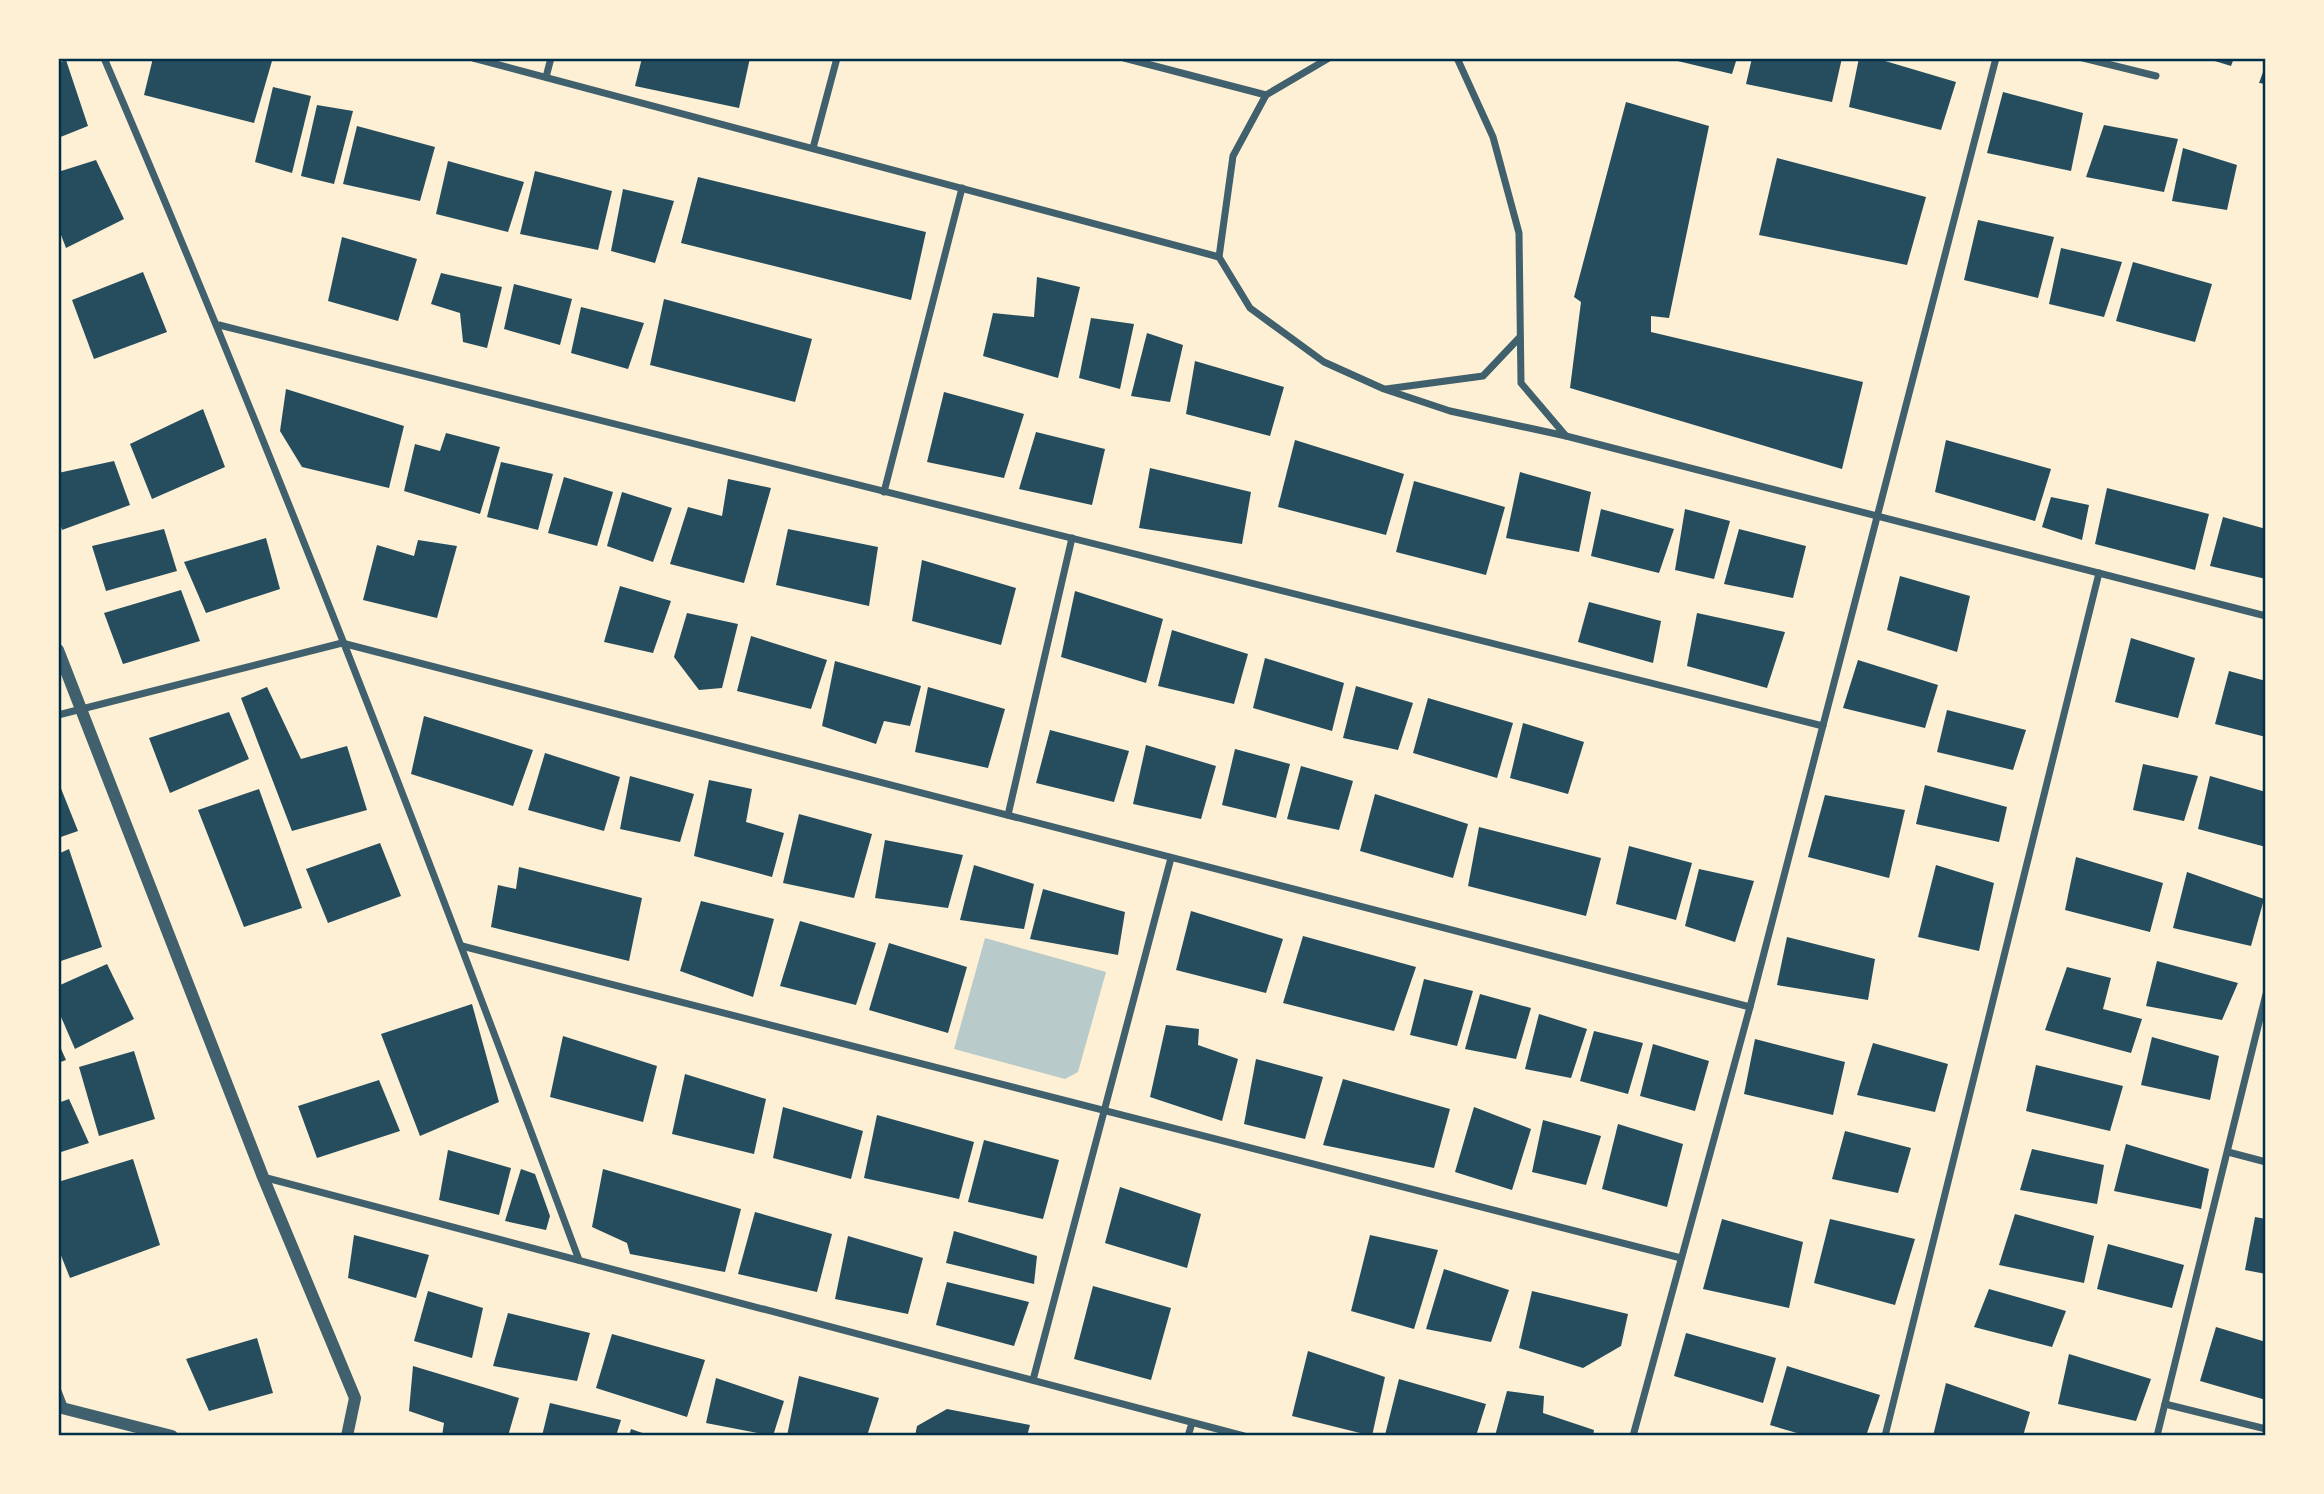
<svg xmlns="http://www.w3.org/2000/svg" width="2324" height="1494" viewBox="0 0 2324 1494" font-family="'DejaVu Sans',sans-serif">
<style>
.green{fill:#b9caca}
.building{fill:#264d5e}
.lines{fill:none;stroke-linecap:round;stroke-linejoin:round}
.minor{stroke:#3f606c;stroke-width:7}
.tertiary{stroke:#3f606c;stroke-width:12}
.neatline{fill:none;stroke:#003049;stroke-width:2.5}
</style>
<rect width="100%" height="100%" fill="#fdf0d5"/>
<!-- green -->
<path class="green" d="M985 938 1106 972 1078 1072 1065 1079 954 1049Z"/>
<!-- building -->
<g class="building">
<path d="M153 58H259L272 61 254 123 144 95Z"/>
<path d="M642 58H750L739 108 635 86Z"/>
<path d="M1665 58H1737L1732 74Z"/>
<path d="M1752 58H1842L1832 102 1746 84Z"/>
<path d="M1859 58H1875L1956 82 1941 130 1849 107Z"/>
<path d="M2205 58H2234L2231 66Z"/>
<path d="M66 60 88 126 58 138V63Z"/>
<path d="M2266 64V84L2259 83Z"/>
<path d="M273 87 311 96 292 173 255 162Z"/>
<path d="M2003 92 2083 113 2071 171 1987 153Z"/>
<path d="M1626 102 1709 126 1669 318 1651 316V332L1863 382 1842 469 1570 388 1581 302 1574 297Z"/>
<path d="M317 105 353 111 334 184 301 176Z"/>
<path d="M2104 125 2178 139 2164 192 2086 177Z"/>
<path d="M357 126 435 147 420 201 343 184Z"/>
<path d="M2183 148 2237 165 2227 210 2172 201Z"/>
<path d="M1777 158 1926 197 1907 265 1759 235Z"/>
<path d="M96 160 124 219 66 248 58 227V172Z"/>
<path d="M448 161 524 182 508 232 436 214Z"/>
<path d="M535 171 612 191 598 250 520 234Z"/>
<path d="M698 177 926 232 911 300 681 243Z"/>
<path d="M623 189 674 201 655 263 611 251Z"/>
<path d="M1978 220 2054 237 2038 298 1964 280Z"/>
<path d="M342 237 417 259 398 321 328 301Z"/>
<path d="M2061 248 2122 262 2104 317 2049 304Z"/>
<path d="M2133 262 2212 284 2195 342 2116 321Z"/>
<path d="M143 272 167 332 94 359 72 300Z"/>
<path d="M441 273 502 287 487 348 463 342 460 313 431 304Z"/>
<path d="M1037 277 1080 287 1058 378 983 356 993 313 1034 317Z"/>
<path d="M514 284 572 299 560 345 504 329Z"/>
<path d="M664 299 812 339 795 402 650 365Z"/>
<path d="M581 307 644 323 628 369 571 353Z"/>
<path d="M1091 318 1134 324 1120 389 1079 378Z"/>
<path d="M1147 333 1183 345 1170 402 1131 396Z"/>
<path d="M1195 361 1284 387 1270 436 1186 414Z"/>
<path d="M286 389 404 426 389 488 302 467 280 431Z"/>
<path d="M944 392 1024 414 1004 478 927 462Z"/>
<path d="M203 409 225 467 152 499 130 444Z"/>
<path d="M1036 432 1105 449 1092 505 1019 489Z"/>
<path d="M446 433 500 447 480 514 404 491 415 444 440 451Z"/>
<path d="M1295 440 1404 474 1386 535 1278 507Z"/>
<path d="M1946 440 2051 469 2035 521 1935 492Z"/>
<path d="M114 461 130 505 62 530 58 517V473Z"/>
<path d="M501 462 553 474 538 530 487 517Z"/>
<path d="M1150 468 1251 492 1242 544 1139 528Z"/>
<path d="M1520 472 1591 492 1579 552 1506 538Z"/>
<path d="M564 477 613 492 597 546 548 533Z"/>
<path d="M728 479 771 488 744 583 670 564 688 507 722 516Z"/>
<path d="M1414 481 1505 507 1486 575 1396 552Z"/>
<path d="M2107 488 2209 514 2195 570 2095 544Z"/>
<path d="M622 492 672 508 653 562 607 546Z"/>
<path d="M2051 497 2089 505 2082 540 2042 527Z"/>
<path d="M1601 509 1674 529 1659 573 1591 556Z"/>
<path d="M1685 509 1730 521 1714 579 1675 570Z"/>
<path d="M2223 517 2266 529V579L2210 566Z"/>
<path d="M164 529 177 571 106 591 92 546Z"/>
<path d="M788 529 878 547 869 606 776 585Z"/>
<path d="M1739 529 1806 546 1793 598 1724 584Z"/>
<path d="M266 538 280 589 206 613 184 562Z"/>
<path d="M418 540 457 546 437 618 363 600 377 545 414 556Z"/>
<path d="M922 560 1016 588 1001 645 912 621Z"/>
<path d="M1900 576 1970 596 1957 652 1887 630Z"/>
<path d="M620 586 671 601 653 653 604 642Z"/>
<path d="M181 590 200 641 123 664 104 613Z"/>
<path d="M1075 591 1163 619 1146 683 1061 657Z"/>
<path d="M1589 602 1661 621 1653 663 1578 642Z"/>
<path d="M687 613 738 624 722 688 699 690 674 657Z"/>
<path d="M1697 613 1785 632 1767 688 1687 666Z"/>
<path d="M1172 630 1248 654 1234 704 1158 686Z"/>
<path d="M751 636 827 660 811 709 737 691Z"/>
<path d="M2131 638 2195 658 2178 718 2115 702Z"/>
<path d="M1265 658 1344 683 1332 731 1253 708Z"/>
<path d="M1858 660 1938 685 1925 728 1843 708Z"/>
<path d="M835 661 921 686 910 726 884 721 876 744 822 726Z"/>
<path d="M2229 671 2266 681V737L2215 724Z"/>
<path d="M1356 686 1413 703 1398 750 1343 738Z"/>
<path d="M267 687 301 759 347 746 367 810 292 831 241 698Z"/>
<path d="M928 687 1005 709 988 768 915 752Z"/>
<path d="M1428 698 1513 723 1497 778 1413 753Z"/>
<path d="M1947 710 2026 730 2013 770 1937 752Z"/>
<path d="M229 712 249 759 170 793 149 738Z"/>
<path d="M424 716 533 750 513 806 411 774Z"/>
<path d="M1523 723 1584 742 1568 794 1510 778Z"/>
<path d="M1050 730 1129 751 1114 802 1036 783Z"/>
<path d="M1146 745 1216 766 1201 819 1133 804Z"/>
<path d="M1235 749 1290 764 1276 818 1222 805Z"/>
<path d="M545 753 620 777 604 831 528 810Z"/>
<path d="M2143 764 2198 776 2184 821 2133 810Z"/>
<path d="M1301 766 1353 781 1339 830 1287 819Z"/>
<path d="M630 776 694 794 680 842 620 829Z"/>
<path d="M2210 776 2266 792V847L2198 829Z"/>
<path d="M709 780 752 789 746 822 784 833 772 877 694 856Z"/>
<path d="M58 781 78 831 58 838Z"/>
<path d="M1925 785 2007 807 1999 842 1916 824Z"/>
<path d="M259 789 302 908 244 927 198 810Z"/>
<path d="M1375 794 1468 824 1453 878 1360 851Z"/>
<path d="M1825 795 1905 810 1889 878 1808 857Z"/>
<path d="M799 814 872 834 854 898 783 883Z"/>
<path d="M1479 827 1601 858 1586 916 1468 886Z"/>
<path d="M885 840 963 855 948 908 875 898Z"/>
<path d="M380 843 401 896 328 923 306 869Z"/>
<path d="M1629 846 1692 863 1676 920 1616 904Z"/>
<path d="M69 849 102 947 58 962V854Z"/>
<path d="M2076 857 2163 883 2150 932 2065 910Z"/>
<path d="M974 865 1034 884 1024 929 960 920Z"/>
<path d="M1936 865 1994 883 1979 951 1918 937Z"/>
<path d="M519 867 642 898 629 961 491 927 498 885 516 889Z"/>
<path d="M1699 869 1754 881 1735 942 1685 926Z"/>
<path d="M2187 872 2264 899 2251 946 2173 928Z"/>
<path d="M1043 889 1125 912 1118 955 1030 939Z"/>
<path d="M701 901 774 919 753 997 680 971Z"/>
<path d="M1191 911 1283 939 1266 993 1176 970Z"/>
<path d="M800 921 876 943 856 1005 780 986Z"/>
<path d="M1303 936 1416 967 1394 1031 1283 1003Z"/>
<path d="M1787 937 1875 959 1868 1000 1777 985Z"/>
<path d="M889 943 967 967 948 1033 869 1010Z"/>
<path d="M2157 961 2238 983 2222 1020 2146 1006Z"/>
<path d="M107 964 134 1019 75 1049 58 1010V986Z"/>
<path d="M2067 967 2111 978 2103 1009 2142 1019 2131 1053 2045 1030Z"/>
<path d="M1424 979 1473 991 1457 1046 1410 1035Z"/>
<path d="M1480 994 1531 1008 1516 1059 1465 1049Z"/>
<path d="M472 1004 499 1102 420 1136 381 1034Z"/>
<path d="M1539 1014 1587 1029 1571 1078 1525 1069Z"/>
<path d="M1166 1025 1199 1029 1198 1045 1238 1059 1222 1121 1150 1097Z"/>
<path d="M1594 1031 1643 1043 1628 1094 1580 1081Z"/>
<path d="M563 1036 657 1066 643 1122 550 1097Z"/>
<path d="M2152 1037 2219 1056 2210 1100 2141 1085Z"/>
<path d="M1755 1039 1845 1062 1833 1115 1744 1094Z"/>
<path d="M58 1042 66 1060 58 1063Z"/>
<path d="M1873 1043 1948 1064 1935 1112 1857 1095Z"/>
<path d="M1653 1044 1709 1061 1695 1111 1640 1096Z"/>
<path d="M134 1051 155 1119 99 1136 79 1067Z"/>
<path d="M1256 1059 1323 1077 1305 1139 1244 1124Z"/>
<path d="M2036 1065 2123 1086 2110 1131 2026 1111Z"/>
<path d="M685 1074 766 1099 754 1154 672 1134Z"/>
<path d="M1343 1079 1450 1109 1434 1168 1323 1145Z"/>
<path d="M379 1080 400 1131 317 1158 298 1106Z"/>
<path d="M69 1099 89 1143 58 1153V1103Z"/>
<path d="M783 1107 863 1131 851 1179 773 1158Z"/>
<path d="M1474 1107 1531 1129 1512 1190 1455 1172Z"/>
<path d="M877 1115 974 1142 959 1199 864 1178Z"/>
<path d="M1543 1120 1601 1136 1586 1185 1532 1172Z"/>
<path d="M1618 1124 1683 1144 1667 1207 1602 1189Z"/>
<path d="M1845 1131 1911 1148 1898 1193 1832 1179Z"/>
<path d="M984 1140 1059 1160 1043 1219 968 1202Z"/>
<path d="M2126 1144 2209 1169 2201 1209 2114 1191Z"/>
<path d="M2032 1149 2104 1165 2097 1204 2020 1190Z"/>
<path d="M448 1150 511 1168 499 1215 439 1200Z"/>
<path d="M133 1159 160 1245 70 1278 58 1248V1182Z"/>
<path d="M521 1169 535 1174 550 1216 546 1230 505 1221Z"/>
<path d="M603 1169 741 1209 725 1272 630 1254 627 1243 592 1227Z"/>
<path d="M1120 1187 1201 1214 1187 1268 1105 1243Z"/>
<path d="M755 1212 832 1234 817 1292 738 1274Z"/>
<path d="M2015 1214 2094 1236 2084 1283 1999 1265Z"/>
<path d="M2255 1217 2266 1219V1274L2245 1270Z"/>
<path d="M1722 1219 1803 1242 1789 1308 1703 1289Z"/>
<path d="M1830 1219 1915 1239 1895 1305 1814 1283Z"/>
<path d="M954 1231 1037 1256 1034 1284 946 1263Z"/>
<path d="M354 1235 429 1255 416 1298 348 1278Z"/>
<path d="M1370 1235 1438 1250 1414 1329 1351 1311Z"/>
<path d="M848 1236 923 1258 908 1314 835 1299Z"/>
<path d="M2108 1244 2184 1265 2172 1308 2097 1289Z"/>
<path d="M1444 1269 1509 1290 1491 1342 1426 1329Z"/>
<path d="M947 1282 1029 1302 1014 1346 936 1325Z"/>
<path d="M1093 1286 1171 1308 1151 1380 1074 1359Z"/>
<path d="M1989 1289 2066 1311 2052 1347 1974 1327Z"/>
<path d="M428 1291 483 1308 472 1358 414 1341Z"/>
<path d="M1532 1291 1628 1314 1621 1346 1583 1368 1519 1348Z"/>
<path d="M508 1313 590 1333 577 1381 493 1366Z"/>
<path d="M2216 1327 2266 1342V1400L2200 1381Z"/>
<path d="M1686 1333 1776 1358 1763 1403 1674 1376Z"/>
<path d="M612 1334 705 1360 687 1417 596 1388Z"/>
<path d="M257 1338 273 1393 209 1411 186 1359Z"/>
<path d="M1308 1351 1385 1377 1372 1436 1292 1416Z"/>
<path d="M2069 1354 2151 1379 2136 1421 2058 1404Z"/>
<path d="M413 1366 519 1398 508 1436H442L444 1423 409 1411Z"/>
<path d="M1787 1366 1880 1395 1866 1436H1807L1770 1425Z"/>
<path d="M799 1376 879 1398 867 1436H787Z"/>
<path d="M716 1378 784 1401 773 1436 706 1423Z"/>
<path d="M1399 1379 1486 1404 1476 1436 1385 1435Z"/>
<path d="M1946 1383 2030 1412 2023 1436H1933Z"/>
<path d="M1507 1391 1544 1396 1543 1413 1594 1430 1593 1436H1495Z"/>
<path d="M550 1403 621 1420 616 1436H542Z"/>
<path d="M947 1409 1030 1425 1027 1436H915L917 1426Z"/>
<path d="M631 1429 651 1436H629Z"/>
</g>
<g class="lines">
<!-- minor -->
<g class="minor">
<path d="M104 58C274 454 429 857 579 1260"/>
<path d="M473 58 1219 257"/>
<path d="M1124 58 1266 95"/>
<path d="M1329 58 1266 95 1233 156 1219 257 1250 308 1324 362 1384 389 1450 411 1566 436 1521 383 1519 233 1493 137 1457 58"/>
<path d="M2083 58 2156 76"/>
<path d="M546 77 551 58"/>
<path d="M813 148 837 58"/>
<path d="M219 325 1823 726"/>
<path d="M1386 389 1483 376 1519 338"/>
<path d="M1566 436 2266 616"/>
<path d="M884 492 962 188"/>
<path d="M58 715 342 643 1750 1007"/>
<path d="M1008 815 1072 538"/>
<path d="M462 946 1681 1258"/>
<path d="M2228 1152 2266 1162"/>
<path d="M263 1177 1244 1436"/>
<path d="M1033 1380 1171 858"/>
<path d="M58 1391 65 1409"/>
<path d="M2165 1404 2266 1429"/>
<path d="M1188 1436 1192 1423"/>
<path d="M1633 1436 1750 1007 1996 58"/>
<path d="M1885 1436 2099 573"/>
<path d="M2157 1436 2266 994"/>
</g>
<!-- tertiary -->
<g class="tertiary">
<path d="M58 650 263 1177 355 1398 347 1436"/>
<path d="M58 1407 172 1436"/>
</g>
</g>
<!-- border -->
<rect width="2324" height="1494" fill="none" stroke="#fdf0d5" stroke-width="119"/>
<rect x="60" y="60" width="2204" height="1374" class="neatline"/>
</svg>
